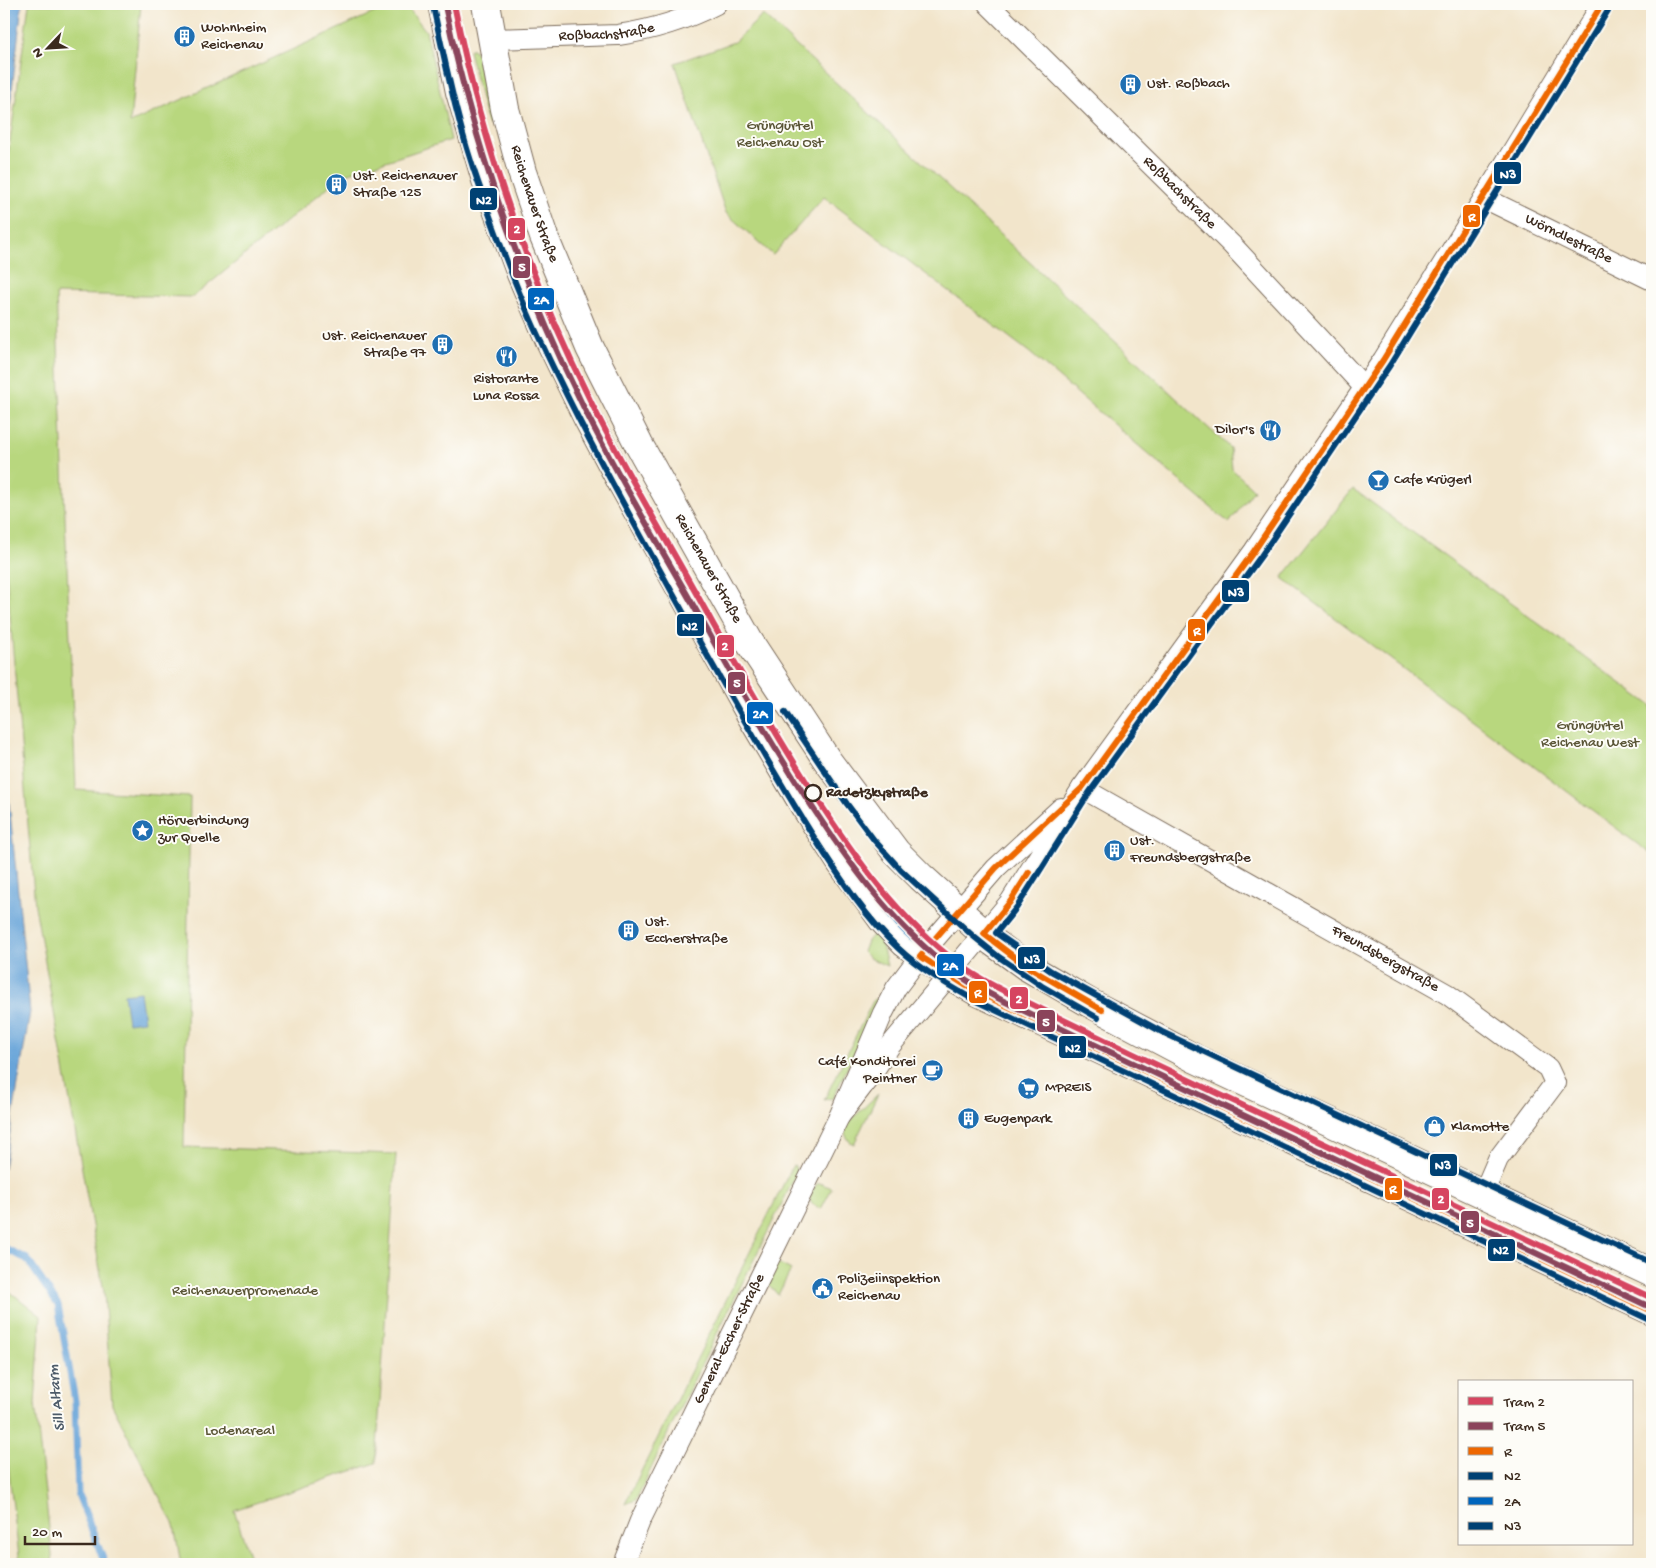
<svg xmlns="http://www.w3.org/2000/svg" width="1656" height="1568" viewBox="0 0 1656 1568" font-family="'Gochi Hand',sans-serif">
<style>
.green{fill:#b8d77e;stroke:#7a804e}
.water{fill:#68a4d9;stroke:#52677c}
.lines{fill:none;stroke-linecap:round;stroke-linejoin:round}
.stream{stroke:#68a4d9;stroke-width:7}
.street-casing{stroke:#7b6b5b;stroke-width:22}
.secondary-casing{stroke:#7b6b5b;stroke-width:30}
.street{stroke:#fff;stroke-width:20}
.secondary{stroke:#fff;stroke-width:28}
.bus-1-casing{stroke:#fdfcf7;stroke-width:10}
.bus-2-casing{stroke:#fdfcf7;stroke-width:10}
.bus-3-casing{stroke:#fdfcf7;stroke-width:10}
.bus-4-casing{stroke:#fdfcf7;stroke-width:10}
.bus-1{stroke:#ee6700;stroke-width:6}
.bus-2{stroke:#004173;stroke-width:6}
.bus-3{stroke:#0065bd;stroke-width:6}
.bus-4{stroke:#004173;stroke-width:6}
.tram-1-casing{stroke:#fdfcf7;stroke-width:10}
.tram-2-casing{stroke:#fdfcf7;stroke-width:10}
.tram-1{stroke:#d64560;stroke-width:6}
.tram-2{stroke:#8b445b;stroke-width:6}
.stop-dot{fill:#fdfcf7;stroke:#3b2a1e;stroke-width:2.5}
.labels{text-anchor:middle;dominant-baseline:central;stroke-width:4;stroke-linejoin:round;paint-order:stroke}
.poi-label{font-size:15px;fill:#3b2a1e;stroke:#fdfcf7;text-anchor:start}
.street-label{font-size:15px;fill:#3b2a1e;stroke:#fdfcf7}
.park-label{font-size:15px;fill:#5a5536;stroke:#fdfcf7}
.stop-label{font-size:15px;font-weight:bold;fill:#3b2a1e;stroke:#fdfcf7;text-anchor:start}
.water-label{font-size:16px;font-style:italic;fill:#4d5b69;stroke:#fdfcf7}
.line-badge{stroke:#fdfcf7;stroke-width:2}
.badge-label{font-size:14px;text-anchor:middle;font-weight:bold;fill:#fff}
</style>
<rect width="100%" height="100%" fill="#fdfcf7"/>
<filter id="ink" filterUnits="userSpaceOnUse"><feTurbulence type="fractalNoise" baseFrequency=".02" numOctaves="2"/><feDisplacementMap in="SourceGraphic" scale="10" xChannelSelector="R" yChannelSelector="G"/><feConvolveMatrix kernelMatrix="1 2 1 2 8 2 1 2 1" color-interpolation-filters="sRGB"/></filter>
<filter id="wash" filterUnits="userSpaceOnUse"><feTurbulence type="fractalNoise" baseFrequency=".0096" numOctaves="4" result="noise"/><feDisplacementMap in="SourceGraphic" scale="20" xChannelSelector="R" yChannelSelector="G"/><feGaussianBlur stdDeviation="1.12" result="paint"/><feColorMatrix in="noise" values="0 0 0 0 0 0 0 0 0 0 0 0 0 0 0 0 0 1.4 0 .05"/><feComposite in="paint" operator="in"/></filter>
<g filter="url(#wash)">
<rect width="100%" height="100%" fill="#f2e5cb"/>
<!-- green -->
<g class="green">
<path d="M29 4H141L130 123 393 4H405L426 31 451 140 343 175 193 297 56 294 76 790 190 797 184 1147 396 1154 376 1463 234 1510 252 1564H181L174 1525 112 1405 104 1292 35 906 4 547V184Z"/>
<path d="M763 15 1230 448 1232 469 1254 490 1229 523 1029 352 824 197 773 255 726 213 675 63 734 42Z"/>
<path d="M470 49H473L477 54 491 120 489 124 487 122 469 51Z"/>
<path d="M1353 489 1652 706V855L1282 578Z"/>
<path d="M874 933 882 945 887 966 869 958 863 952 867 941Z"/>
<path d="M874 999H877L878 1004 833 1098 824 1100Z"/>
<path d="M878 1094 854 1144 850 1142 845 1134 847 1124Z"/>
<path d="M793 1165 795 1166 797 1173 684 1400 636 1500 625 1504Z"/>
<path d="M819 1183 832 1188 821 1209 812 1204 809 1198 816 1185Z"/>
<path d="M778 1263 791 1270 778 1295 769 1285 767 1280 775 1264Z"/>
<path d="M4 1287 41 1316 35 1403 53 1564H20L4 1432Z"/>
</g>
<!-- water -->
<g class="water">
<path d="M4 4H22L4 158Z"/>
<path d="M4 752 30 1012 4 1169Z"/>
<path d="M140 992 144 1021 128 1023 124 994Z"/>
</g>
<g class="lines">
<!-- stream -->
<path class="stream" d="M4 1248 27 1259 58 1305 75 1401 78 1494 105 1564"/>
</g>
</g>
<g filter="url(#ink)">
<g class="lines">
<defs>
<g id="street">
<path id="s1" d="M988 4 1232 245 1364 387"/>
<path id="s2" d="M492 39 618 35C652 30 685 20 716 4"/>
<path id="s3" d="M1484 198 1652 280"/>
<path id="s4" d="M1082 788 1447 994 1548 1068 1555 1083 1498 1159 1483 1194"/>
<path d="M839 1117 871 1075 890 1046 1010 902 1082 788 1254 551 1383 360 1484 198 1602 4"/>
<path id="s5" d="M623 1564 640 1521 839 1117 883 1013 896 988 920 956 996 868 1061 808"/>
</g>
<g id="secondary">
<path d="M442 4 460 92 486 180 521 274 550 341 587 417 622 483 753 719 805 807 841 863 882 919 905 943 949 975 978 992 1652 1311"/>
<path id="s6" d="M486 4 505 109 522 172 544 237 590 348 639 445 750 643 827 760 896 852 921 877 993 942 1026 966 1088 1002 1196 1059 1652 1273"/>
</g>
</defs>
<!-- street casing -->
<use href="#street" class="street-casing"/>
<!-- secondary casing -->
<use href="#secondary" class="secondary-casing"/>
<!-- street -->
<use href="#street" class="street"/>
<!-- secondary -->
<use href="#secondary" class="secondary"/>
<defs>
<g id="bus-1">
<path d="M1602 4 1383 360 1254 551 1082 788 996 868 920 956 965 985 988 997 1652 1311"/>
<path d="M1029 872 1010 902 984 934 1026 966 1102 1010"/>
</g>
<g id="bus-2">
<path d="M433 6C446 66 458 127 479 185 498 240 518 294 543 346 591 449 648 548 703 648 740 713 777 779 817 842 841 879 866 918 898 948 920 969 948 985 974 1000L1648 1319"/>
<path d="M785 712 847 804 874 840 901 870 973 936 999 957 1042 986 1098 1018"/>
</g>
<path id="bus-3" d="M451 4C457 32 462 60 468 88 475 117 485 146 494 175 546 338 634 487 717 636 762 717 806 800 861 875 876 896 891 919 911 937 933 955 958 970 982 984L1652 1301"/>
<path id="bus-4" d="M1609 9 1390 365 1261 556 1089 793 1017 907 996 933 1051 971 1162 1032 1652 1263"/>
</defs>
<!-- bus-1 casing -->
<use href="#bus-1" class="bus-1-casing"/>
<!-- bus-2 casing -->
<use href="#bus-2" class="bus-2-casing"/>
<!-- bus-3 casing -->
<use href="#bus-3" class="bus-3-casing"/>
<!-- bus-4 casing -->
<use href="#bus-4" class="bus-4-casing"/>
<!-- bus-1 -->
<use href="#bus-1" class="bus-1"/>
<!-- bus-2 -->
<use href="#bus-2" class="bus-2"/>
<!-- bus-3 -->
<use href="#bus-3" class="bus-3"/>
<!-- bus-4 -->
<use href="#bus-4" class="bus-4"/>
<defs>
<path id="tram-1" d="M454 4C482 145 527 273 591 402 628 478 673 550 713 624 745 681 778 738 814 794 854 856 898 919 959 964 984 983 1013 995 1041 1009 1092 1034 1142 1058 1193 1082 1346 1154 1499 1226 1652 1298"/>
<path id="tram-2" d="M445 6C474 147 519 276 583 406 620 482 665 554 706 628 738 686 771 743 807 799 848 862 892 924 952 970 980 991 1012 1005 1043 1020 1091 1043 1139 1066 1188 1089 1341 1161 1495 1234 1648 1306"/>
</defs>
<!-- tram-1 casing -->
<use href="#tram-1" class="tram-1-casing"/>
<!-- tram-2 casing -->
<use href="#tram-2" class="tram-2-casing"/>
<!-- tram-1 -->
<use href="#tram-1" class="tram-1"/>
<!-- tram-2 -->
<use href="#tram-2" class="tram-2"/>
</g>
</g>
<!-- icons -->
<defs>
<symbol id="building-disc" viewBox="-11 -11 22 22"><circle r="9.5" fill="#1f6fb2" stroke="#fdfcf7"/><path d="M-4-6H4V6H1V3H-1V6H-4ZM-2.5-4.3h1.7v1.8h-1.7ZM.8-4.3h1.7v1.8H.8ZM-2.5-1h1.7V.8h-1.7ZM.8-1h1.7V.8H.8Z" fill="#fff"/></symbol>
<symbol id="restaurant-disc" viewBox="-11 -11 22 22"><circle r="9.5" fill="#1f6fb2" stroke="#fdfcf7"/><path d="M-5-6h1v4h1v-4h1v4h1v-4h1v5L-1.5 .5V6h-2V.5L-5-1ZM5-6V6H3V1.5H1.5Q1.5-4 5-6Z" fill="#fff"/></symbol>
<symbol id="bar-disc" viewBox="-11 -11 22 22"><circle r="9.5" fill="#1f6fb2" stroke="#fdfcf7"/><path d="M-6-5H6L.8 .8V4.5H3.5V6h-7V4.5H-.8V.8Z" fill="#fff"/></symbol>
<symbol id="sight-disc" viewBox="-11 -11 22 22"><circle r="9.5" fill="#1f6fb2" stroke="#fdfcf7"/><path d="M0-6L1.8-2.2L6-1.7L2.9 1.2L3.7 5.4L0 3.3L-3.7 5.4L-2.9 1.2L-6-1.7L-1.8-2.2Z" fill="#fff"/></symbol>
<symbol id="cafe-disc" viewBox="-11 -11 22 22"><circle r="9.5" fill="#1f6fb2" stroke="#fdfcf7"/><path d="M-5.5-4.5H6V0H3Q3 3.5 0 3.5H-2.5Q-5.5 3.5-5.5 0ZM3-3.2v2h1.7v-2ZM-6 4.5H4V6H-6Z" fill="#fff"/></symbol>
<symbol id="supermarket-disc" viewBox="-11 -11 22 22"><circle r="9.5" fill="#1f6fb2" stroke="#fdfcf7"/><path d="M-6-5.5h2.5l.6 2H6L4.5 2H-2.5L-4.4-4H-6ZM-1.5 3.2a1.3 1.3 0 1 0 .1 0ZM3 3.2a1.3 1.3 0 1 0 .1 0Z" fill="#fff"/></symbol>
<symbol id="shop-disc" viewBox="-11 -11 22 22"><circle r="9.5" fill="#1f6fb2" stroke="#fdfcf7"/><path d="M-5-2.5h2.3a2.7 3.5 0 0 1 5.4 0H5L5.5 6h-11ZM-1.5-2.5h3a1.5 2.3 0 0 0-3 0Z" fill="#fff"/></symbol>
<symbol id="civic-disc" viewBox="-11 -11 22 22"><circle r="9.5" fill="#1f6fb2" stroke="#fdfcf7"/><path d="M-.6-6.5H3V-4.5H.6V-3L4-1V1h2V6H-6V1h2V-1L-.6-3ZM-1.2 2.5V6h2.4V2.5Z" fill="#fff"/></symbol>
</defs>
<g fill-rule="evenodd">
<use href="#building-disc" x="172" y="24" width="25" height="25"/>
<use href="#building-disc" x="1118" y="72" width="25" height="25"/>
<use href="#building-disc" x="324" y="172" width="25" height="25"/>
<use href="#building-disc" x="430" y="332" width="25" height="25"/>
<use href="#restaurant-disc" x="494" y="344" width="25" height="25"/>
<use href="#restaurant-disc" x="1258" y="418" width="25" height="25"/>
<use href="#bar-disc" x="1366" y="468" width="25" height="25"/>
<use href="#sight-disc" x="130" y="818" width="25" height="25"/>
<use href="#building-disc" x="1102" y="838" width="25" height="25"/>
<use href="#building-disc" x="616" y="918" width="25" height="25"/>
<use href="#cafe-disc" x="920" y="1058" width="25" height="25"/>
<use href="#supermarket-disc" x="1016" y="1076" width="25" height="25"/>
<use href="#building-disc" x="956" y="1106" width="25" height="25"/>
<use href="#shop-disc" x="1422" y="1114" width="25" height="25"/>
<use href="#civic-disc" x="810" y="1276" width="25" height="25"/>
</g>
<!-- markers -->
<circle class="stop-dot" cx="813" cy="793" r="8"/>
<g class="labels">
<!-- poi labels -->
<g class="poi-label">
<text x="201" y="28">Wohnheim<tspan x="201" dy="17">Reichenau</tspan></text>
<text x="1147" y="84">Ust. Roßbach</text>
<text x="353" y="176">Ust. Reichenauer<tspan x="353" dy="17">Straße 125</tspan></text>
<text x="426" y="336" text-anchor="end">Ust. Reichenauer<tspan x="426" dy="17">Straße 97</tspan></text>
<text x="506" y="379" text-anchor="middle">Ristorante<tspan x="506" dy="17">Luna Rossa</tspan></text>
<text x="1254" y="430" text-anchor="end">Dilor's</text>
<text x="1394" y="480">Cafe Krügerl</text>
<text x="158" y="821">Hörverbindung<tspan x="158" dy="17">zur Quelle</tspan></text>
<text x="1130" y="841">Ust.<tspan x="1130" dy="17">Freundsbergstraße</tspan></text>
<text x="645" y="922">Ust.<tspan x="645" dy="17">Eccherstraße</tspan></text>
<text x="916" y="1062" text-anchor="end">Café Konditorei<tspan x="916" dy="17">Peintner</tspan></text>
<text x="1045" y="1088">MPREIS</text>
<text x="984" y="1119">Eugenpark</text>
<text x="1451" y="1127">Klamotte</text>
<text x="838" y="1279">Polizeiinspektion<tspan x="838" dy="17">Reichenau</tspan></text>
</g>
<!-- street labels -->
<g class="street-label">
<text stroke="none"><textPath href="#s2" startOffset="115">Roßbachstraße</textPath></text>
<text stroke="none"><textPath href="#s1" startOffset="269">Roßbachstraße</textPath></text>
<text stroke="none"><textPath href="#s6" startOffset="206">Reichenauer Straße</textPath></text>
<text stroke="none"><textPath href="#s3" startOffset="94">Wörndlestraße</textPath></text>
<text stroke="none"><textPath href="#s6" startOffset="611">Reichenauer Straße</textPath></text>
<text stroke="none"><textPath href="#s4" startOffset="348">Freundsbergstraße</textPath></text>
<text stroke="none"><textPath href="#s5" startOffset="249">General-Eccher-Straße</textPath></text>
</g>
<!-- park labels -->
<g class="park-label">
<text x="780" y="126">Grüngürtel<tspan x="780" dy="17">Reichenau Ost</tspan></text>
<text x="1590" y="726">Grüngürtel<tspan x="1590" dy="17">Reichenau West</tspan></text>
<text x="245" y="1291">Reichenauerpromenade</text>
<text x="240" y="1431">Lodenareal</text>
</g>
<!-- stop labels -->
<g class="stop-label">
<text x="826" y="793">Radetzkystraße</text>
</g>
<!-- water labels -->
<g class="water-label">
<text transform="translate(58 1398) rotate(-96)">Sill Altarm</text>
</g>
</g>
<g class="line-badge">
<rect x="1493" y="161" width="29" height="24" rx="5" fill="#004173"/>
<rect x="469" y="187" width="29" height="24" rx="5" fill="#004173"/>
<rect x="1462" y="204" width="19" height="24" rx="5" fill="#ee6700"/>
<rect x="507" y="217" width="19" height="24" rx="5" fill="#d64560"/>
<rect x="512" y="255" width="19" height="24" rx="5" fill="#8b445b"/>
<rect x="527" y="287" width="28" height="24" rx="5" fill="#0065bd"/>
<rect x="1221" y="579" width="29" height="24" rx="5" fill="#004173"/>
<rect x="676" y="613" width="29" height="24" rx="5" fill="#004173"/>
<rect x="1187" y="618" width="19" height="24" rx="5" fill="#ee6700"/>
<rect x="716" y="634" width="19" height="24" rx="5" fill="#d64560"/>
<rect x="727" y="671" width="19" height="24" rx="5" fill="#8b445b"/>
<rect x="746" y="701" width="28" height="24" rx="5" fill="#0065bd"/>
<rect x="1017" y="946" width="29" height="24" rx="5" fill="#004173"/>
<rect x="936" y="953" width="29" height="24" rx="5" fill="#0065bd"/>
<rect x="968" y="980" width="20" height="24" rx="5" fill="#ee6700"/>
<rect x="1009" y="986" width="20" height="24" rx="5" fill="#d64560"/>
<rect x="1036" y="1009" width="20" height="24" rx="5" fill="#8b445b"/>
<rect x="1058" y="1035" width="29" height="24" rx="5" fill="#004173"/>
<rect x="1429" y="1153" width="29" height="24" rx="5" fill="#004173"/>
<rect x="1384" y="1177" width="19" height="24" rx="5" fill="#ee6700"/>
<rect x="1431" y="1187" width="19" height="24" rx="5" fill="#d64560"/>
<rect x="1460" y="1210" width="20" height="24" rx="5" fill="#8b445b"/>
<rect x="1487" y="1238" width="29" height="24" rx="5" fill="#004173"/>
</g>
<g class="badge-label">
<text x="1508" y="178">N3</text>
<text x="484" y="204">N2</text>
<text x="1472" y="221">R</text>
<text x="517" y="233">2</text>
<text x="522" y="271">5</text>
<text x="541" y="304">2A</text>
<text x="1236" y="596">N3</text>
<text x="690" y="630">N2</text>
<text x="1197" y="635">R</text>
<text x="725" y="650">2</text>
<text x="737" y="687">5</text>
<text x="760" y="718">2A</text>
<text x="1032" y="963">N3</text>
<text x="950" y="970">2A</text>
<text x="978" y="997">R</text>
<text x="1019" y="1003">2</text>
<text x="1046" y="1026">5</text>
<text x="1073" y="1052">N2</text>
<text x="1443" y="1169">N3</text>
<text x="1393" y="1193">R</text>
<text x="1441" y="1203">2</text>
<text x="1470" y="1227">5</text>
<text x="1501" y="1254">N2</text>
</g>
<!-- margin -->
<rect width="1656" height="1568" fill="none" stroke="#fdfcf7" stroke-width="20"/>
<!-- legend -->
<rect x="1458" y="1380" width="175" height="165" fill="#fdfcf7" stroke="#afa8a0"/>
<rect x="1468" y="1397" width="25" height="8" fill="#d64560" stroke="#afa8a0"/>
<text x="1504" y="1406" font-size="15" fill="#3b2a1e">Tram 2</text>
<rect x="1468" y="1422" width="25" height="8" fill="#8b445b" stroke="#afa8a0"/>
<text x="1504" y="1430" font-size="15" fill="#3b2a1e">Tram 5</text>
<rect x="1468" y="1447" width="25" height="8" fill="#ee6700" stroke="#afa8a0"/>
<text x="1504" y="1456" font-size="15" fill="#3b2a1e">R</text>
<rect x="1468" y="1472" width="25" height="8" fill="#004173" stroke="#afa8a0"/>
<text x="1504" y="1480" font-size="15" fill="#3b2a1e">N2</text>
<rect x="1468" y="1497" width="25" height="8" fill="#0065bd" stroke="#afa8a0"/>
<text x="1504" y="1506" font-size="15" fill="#3b2a1e">2A</text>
<rect x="1468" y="1522" width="25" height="8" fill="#004173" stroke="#afa8a0"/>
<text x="1504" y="1530" font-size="15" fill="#3b2a1e">N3</text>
<!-- north arrow -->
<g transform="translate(48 48) rotate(245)" stroke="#fdfcf7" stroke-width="4" paint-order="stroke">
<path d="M0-4L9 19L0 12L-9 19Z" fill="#3b2a1e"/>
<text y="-8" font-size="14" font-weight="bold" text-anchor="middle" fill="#3b2a1e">N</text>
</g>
<!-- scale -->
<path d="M25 1536v8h70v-8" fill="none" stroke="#3b2a1e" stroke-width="2.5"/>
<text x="32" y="1536" font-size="15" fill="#3b2a1e" stroke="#fdfcf7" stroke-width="4" paint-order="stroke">20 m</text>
</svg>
